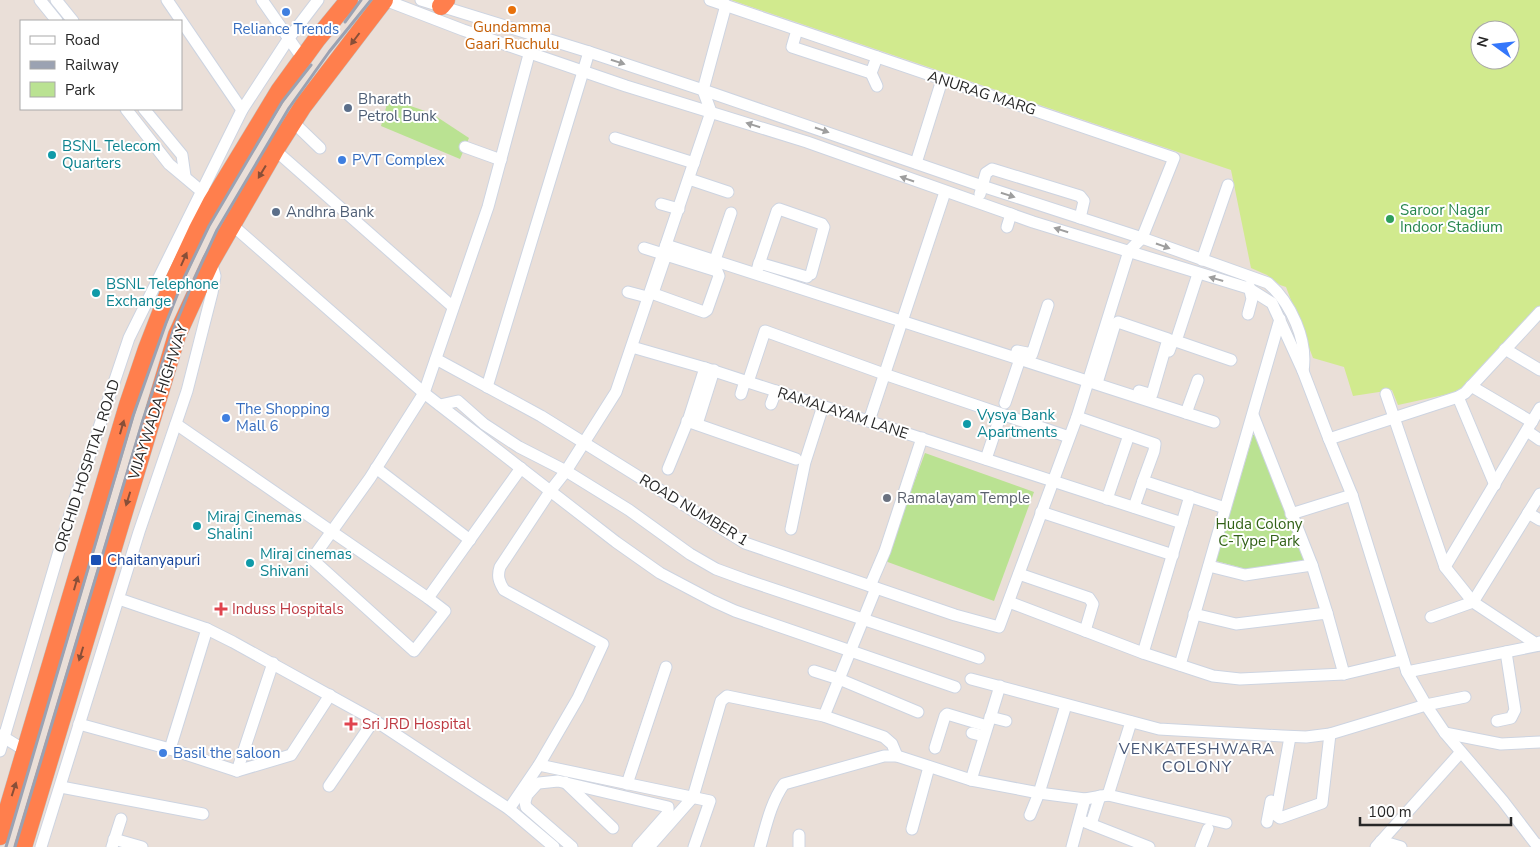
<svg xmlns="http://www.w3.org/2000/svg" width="1540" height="847" viewBox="0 0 1540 847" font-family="'Nunito Sans',sans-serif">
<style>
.green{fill:#bae292}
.pitch{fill:#d1ea8e;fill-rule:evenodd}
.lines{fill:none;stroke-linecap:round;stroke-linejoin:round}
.minor-casing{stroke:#cdd4e1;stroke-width:13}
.highway-casing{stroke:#bebebe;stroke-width:19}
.minor{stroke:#fff;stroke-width:11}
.highway{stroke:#ff7f4d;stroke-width:18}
.rail{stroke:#9ba2b2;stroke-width:3}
.oneway{fill:#884f38}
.oneway2{fill:#9e9e9e}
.food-dot{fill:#e8710a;stroke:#fff;stroke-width:2}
.shop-dot{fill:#3f7fe0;stroke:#fff;stroke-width:2}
.service-dot{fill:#5c6f8a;stroke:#fff;stroke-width:2}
.culture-dot{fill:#0f9aa8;stroke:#fff;stroke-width:2}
.leisure-dot{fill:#2e9e5b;stroke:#fff;stroke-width:2}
.worship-dot{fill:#6b7280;stroke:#fff;stroke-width:2}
.transit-dot{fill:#1a4fb4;stroke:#fff;stroke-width:2}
.health-dot{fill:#e0444e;stroke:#fff;stroke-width:2}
.labels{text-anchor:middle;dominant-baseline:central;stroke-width:4;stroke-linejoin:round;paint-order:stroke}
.food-label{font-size:15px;fill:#c56008;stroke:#fff}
.shop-label{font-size:15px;fill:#366cbe;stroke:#fff;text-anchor:start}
.street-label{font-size:15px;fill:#272727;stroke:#fff}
.service-label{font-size:15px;fill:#4e5e75;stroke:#fff;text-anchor:start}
.culture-label{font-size:15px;fill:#0d838f;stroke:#fff;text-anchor:start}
.leisure-label{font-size:15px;fill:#27864d;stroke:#fff;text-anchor:start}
.worship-label{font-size:15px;fill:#5b616d;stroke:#fff;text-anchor:start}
.park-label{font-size:15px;fill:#336218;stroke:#fff}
.transit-label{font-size:15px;fill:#164399;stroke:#fff;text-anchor:start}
.health-label{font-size:15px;fill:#be3a42;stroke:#fff;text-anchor:start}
.neighbourhood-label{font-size:16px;letter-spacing:1px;fill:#475777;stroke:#fff}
</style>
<rect width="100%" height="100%" fill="#eadfd8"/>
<!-- green -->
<g class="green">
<path d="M390 99 431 113 469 138 460 159 381 126 387 104Z"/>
<path d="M1253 435H1259L1304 560 1246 569 1216 561Z"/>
<path d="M925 453 1034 492 994 601 885 561Z"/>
</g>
<!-- pitch -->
<path class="pitch" d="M731 0H1540V310L1468 385 1453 393 1398 405 1392 390 1353 396 1344 367 1313 358 1286 287 1280 285 1267 275 1251 268 1231 170ZM1480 30H1510V60H1480Z"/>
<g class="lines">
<defs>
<g id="minor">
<path d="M40 0 57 21"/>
<path d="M56 0 73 21"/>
<path d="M167 0 242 110"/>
<path d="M262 0 303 59"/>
<path d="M385 0 463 30 626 86 807 142 1033 222 1248 288 1272 303 1303 371 1329 439 1352 495 1407 672 1426 705 1445 733 1503 801 1535 843 1540 846"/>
<path d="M421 0 589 52 703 90 982 186 1142 238 1268 283C1291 303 1308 340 1303 371"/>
<path d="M797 30 792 47 871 73 877 57"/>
<path d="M871 73 877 86"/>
<path d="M126 109 169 164 206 195"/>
<path d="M144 109 182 155 185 176"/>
<path d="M293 122 320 148"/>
<path d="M615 138 694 163"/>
<path d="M465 147 501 160"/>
<path d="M275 150 453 307"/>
<path d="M916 163 942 80"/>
<path d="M689 179 728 192"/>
<path d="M980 194 986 173 992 169 1080 196 1084 201 1080 218"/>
<path d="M661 204 679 209"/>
<path d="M231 224 424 393 616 542 660 573 713 601 735 611 955 687"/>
<path d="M1007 227 1011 214"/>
<path d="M666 245 1214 422"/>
<path d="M644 248 663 254"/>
<path d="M666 255 717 271 719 276 707 310 704 312 654 294V290Z"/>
<path d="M715 260 731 213"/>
<path d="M1202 260 1228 185"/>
<path d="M759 263 807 277"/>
<path d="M756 273 777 211 779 209 822 224 824 227 811 274"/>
<path d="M628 292 647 297"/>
<path d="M1248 314 1252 299 1249 286"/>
<path d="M1178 335 1198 274"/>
<path d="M632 347 705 368 1182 523"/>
<path d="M1505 349 1540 370"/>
<path d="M1017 351 1032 354 1048 305"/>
<path d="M1169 351 1173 340 1231 360"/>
<path d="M436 359 541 416 745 543 955 615 999 627 1077 417 1129 251 1142 238 1174 158 710 0"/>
<path d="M748 382 765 331 884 374 1069 437"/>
<path d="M1097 383 1115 324 1118 322 1168 339 1152 394H1149L1139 391"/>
<path d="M1471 386 1532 422"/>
<path d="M487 387 589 52"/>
<path d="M741 394 745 381"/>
<path d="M1386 394 1445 567 1473 602 1538 645 1540 642"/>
<path d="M1458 397 1495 485"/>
<path d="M1005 403 1020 359"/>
<path d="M771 404 776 391"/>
<path d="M440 405 458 401 484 424 519 447 566 471 629 510 690 554 716 569 746 580 979 658"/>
<path d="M1186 413 1198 380"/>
<path d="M1253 415 1312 565 1327 613"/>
<path d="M1077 417 1155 444 1154 451 1143 481 1225 508"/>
<path d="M687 421 796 459"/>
<path d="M869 421 945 192"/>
<path d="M176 424 428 598"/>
<path d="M697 424 714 370"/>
<path d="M1527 431 1540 440"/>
<path d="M1329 439 1458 397 1465 393 1540 312"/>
<path d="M986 459 999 420"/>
<path d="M376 468 470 540"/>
<path d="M521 468 428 598 445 611 414 651 312 559 370 478 424 393 488 207 534 36"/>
<path d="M668 469 689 418 705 368"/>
<path d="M1107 499 1129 435"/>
<path d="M1134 507 1143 481"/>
<path d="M1041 512 1173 555"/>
<path d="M1528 513 1540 520"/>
<path d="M1291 514 1352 495"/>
<path d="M791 529 805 462 823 406"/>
<path d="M1209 566 1245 575 1312 565"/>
<path d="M1445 567 1540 408"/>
<path d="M1019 574 1089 598 1093 604 1085 631"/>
<path d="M870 586 885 551 922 438"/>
<path d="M119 599 207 629 233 642 374 720 509 809 554 847"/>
<path d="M1009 602 1143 653 1213 676 1240 679 1344 674 1403 660"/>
<path d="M1194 614 1236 624 1327 613 1344 674"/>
<path d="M1431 617 1473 602 1540 494"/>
<path d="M1143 653 1190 496"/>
<path d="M1180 665 1280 319"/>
<path d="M814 671 839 679 918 712"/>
<path d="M1407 672 1540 645"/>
<path d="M971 679 1159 729 1282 736 1306 737 1330 734 1426 705 1465 697"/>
<path d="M824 716 876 588"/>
<path d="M990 717 1006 721"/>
<path d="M1497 721 1511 718 1515 710 1506 652"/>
<path d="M79 724 170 749 237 771 291 755 330 695"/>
<path d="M972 733 984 736"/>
<path d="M1445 733 1501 744 1540 742"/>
<path d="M0 735 26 751"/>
<path d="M1290 737 1276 815 1280 818 1322 803 1330 734"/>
<path d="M935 748 945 716 947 714 987 726"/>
<path d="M170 749 207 629"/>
<path d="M0 751 70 514 129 338 242 110 289 38 318 0"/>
<path d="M539 765 710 801 694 847"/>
<path d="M237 771 273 663"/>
<path d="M971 780 1000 686"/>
<path d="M565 782 613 828"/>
<path d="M627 784 666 667"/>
<path d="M329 786 374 720"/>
<path d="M61 787 203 814"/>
<path d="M1108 795 1131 722"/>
<path d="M509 809 539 765 578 698 603 644 504 590C499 582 497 576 500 567L551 490 566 471 616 392 711 112 703 90 726 5"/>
<path d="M1030 815 1039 793 1066 705"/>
<path d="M1080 820 1149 847"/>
<path d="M1267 822 1271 801"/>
<path d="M1091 824 1100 796"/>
<path d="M912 829 929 767"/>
<path d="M799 835V847"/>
<path d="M114 839 142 847"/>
<path d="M1381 841 1401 847"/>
<path d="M41 847 139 532 187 391 212 293 215 276 211 261"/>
<path d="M112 847 121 819"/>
<path d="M572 847 526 807 525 802 527 795 536 785 539 783 558 781 668 807V813L638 847"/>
<path d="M649 847 693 797 721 701 727 696 824 716 884 737 892 744 897 756"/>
<path d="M760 847C766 826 771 802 784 784L884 756H897L971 780 1039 793 1085 799 1108 795 1226 823"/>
<path d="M1072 847 1085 799"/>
<path d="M1201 847 1208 829"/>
<path d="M1376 847 1461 752"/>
</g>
<g id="highway">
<path d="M441 6 446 0"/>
<path d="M0 836 128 405 147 349 171 287 197 231 212 202 280 90 317 39 349 0"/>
<path d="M23 847 177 335 211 261 275 150 303 106 384 0"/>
</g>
</defs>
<!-- minor casing -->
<use href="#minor" class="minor-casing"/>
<!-- highway casing -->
<use href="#highway" class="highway-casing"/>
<!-- minor -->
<use href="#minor" class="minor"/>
<!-- highway -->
<use href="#highway" class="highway"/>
<!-- rail -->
<g class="rail">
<path d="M345 22 361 0"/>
<path d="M6 847 133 416 166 323 184 278 209 226 282 102 311 65"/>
<path d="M15 847 143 420 174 328 193 282 217 230 289 108 329 52 371 0"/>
</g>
</g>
<!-- one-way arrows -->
<defs><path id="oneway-solid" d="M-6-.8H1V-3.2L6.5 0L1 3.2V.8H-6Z" transform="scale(1.25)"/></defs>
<g class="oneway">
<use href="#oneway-solid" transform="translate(355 39) rotate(127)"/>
<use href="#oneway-solid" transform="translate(262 172) rotate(121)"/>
<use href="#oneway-solid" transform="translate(184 259) rotate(-66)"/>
<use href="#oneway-solid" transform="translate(122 427) rotate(-74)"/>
<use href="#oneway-solid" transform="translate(128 499) rotate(107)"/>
<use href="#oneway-solid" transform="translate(76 583) rotate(-74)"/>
<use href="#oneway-solid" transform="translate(81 654) rotate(107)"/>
<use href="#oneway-solid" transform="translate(14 789) rotate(-72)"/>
</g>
<g class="oneway2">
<use href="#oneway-solid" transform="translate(618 62) rotate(18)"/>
<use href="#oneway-solid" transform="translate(753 125) rotate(-162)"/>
<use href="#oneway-solid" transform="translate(822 130) rotate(19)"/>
<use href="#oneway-solid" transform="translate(907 179) rotate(-161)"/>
<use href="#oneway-solid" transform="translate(1008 195) rotate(18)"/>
<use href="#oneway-solid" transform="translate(1061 230) rotate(-163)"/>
<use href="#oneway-solid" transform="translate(1163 246) rotate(19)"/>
<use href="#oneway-solid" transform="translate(1216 279) rotate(-164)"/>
</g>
<!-- markers -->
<circle class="food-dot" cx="512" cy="10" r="5"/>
<g class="shop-dot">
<circle cx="286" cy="12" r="5"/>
<circle cx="342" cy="160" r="5"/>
<circle cx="226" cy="418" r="5"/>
<circle cx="163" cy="753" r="5"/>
</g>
<g class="service-dot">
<circle cx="348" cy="108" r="5"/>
<circle cx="276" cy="212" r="5"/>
</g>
<g class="culture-dot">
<circle cx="52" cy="155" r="5"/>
<circle cx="96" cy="293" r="5"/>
<circle cx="967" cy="424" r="5"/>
<circle cx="197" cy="526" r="5"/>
<circle cx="250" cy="563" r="5"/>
</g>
<circle class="leisure-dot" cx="1390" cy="219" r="5"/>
<circle class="worship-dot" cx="887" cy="498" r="5"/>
<rect class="transit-dot" x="90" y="554" width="12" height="12" rx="2.5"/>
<g class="health-dot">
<path d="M218.5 601.5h5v5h5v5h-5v5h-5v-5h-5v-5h5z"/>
<path d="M348.5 716.5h5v5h5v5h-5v5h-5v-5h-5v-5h5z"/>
</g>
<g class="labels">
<!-- food labels -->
<g class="food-label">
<text x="512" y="27">Gundamma<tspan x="512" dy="17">Gaari Ruchulu</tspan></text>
</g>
<!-- shop labels -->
<g class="shop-label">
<text x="286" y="29" text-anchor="middle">Reliance Trends</text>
<text x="352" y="160">PVT Complex</text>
<text x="236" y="409">The Shopping<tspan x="236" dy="17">Mall 6</tspan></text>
<text x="173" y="753">Basil the saloon</text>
</g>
<!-- street labels -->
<g class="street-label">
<text transform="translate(982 93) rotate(18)">ANURAG MARG</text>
<text transform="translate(158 402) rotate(-72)">VIJAYWADA HIGHWAY</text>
<text transform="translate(843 413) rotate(18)">RAMALAYAM LANE</text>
<text transform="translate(87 466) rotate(-72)">ORCHID HOSPITAL ROAD</text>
<text transform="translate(694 510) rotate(31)">ROAD NUMBER 1</text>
</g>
<!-- service labels -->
<g class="service-label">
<text x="358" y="99">Bharath<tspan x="358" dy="17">Petrol Bunk</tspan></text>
<text x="286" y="212">Andhra Bank</text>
</g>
<!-- culture labels -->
<g class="culture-label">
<text x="62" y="146">BSNL Telecom<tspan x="62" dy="17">Quarters</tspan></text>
<text x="106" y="284">BSNL Telephone<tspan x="106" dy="17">Exchange</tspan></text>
<text x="977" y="415">Vysya Bank<tspan x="977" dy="17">Apartments</tspan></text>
<text x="207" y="517">Miraj Cinemas<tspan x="207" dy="17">Shalini</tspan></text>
<text x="260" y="554">Miraj cinemas<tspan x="260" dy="17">Shivani</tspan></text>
</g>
<!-- leisure labels -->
<g class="leisure-label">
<text x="1400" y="210">Saroor Nagar<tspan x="1400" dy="17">Indoor Stadium</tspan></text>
</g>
<!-- worship labels -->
<g class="worship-label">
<text x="897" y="498">Ramalayam Temple</text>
</g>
<!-- park labels -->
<g class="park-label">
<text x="1259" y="524">Huda Colony<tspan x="1259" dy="17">C-Type Park</tspan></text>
</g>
<!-- transit labels -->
<g class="transit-label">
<text x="107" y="560">Chaitanyapuri</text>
</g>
<!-- health labels -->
<g class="health-label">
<text x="232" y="609">Induss Hospitals</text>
<text x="362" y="724">Sri JRD Hospital</text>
</g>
<!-- neighbourhood labels -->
<g class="neighbourhood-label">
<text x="1197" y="749">VENKATESHWARA<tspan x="1197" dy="18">COLONY</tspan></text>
</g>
</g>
<!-- legend -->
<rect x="20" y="20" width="162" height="90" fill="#ffffff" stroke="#a9a9a9"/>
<rect x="30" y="36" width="25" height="8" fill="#ffffff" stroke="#a9a9a9"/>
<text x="65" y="45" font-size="15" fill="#272727">Road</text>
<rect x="30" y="61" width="25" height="8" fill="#9ba2b2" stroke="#a9a9a9"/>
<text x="65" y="70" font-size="15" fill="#272727">Railway</text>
<rect x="30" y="82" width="25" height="15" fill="#bae292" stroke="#a9a9a9"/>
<text x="65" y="95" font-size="15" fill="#272727">Park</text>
<!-- north arrow -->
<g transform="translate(1495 45) rotate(285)"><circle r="24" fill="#ffffff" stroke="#a9a9a9"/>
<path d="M0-4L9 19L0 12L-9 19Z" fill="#3477fb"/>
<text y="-8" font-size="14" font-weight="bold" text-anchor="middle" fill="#272727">N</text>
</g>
<!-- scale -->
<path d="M1360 817v8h151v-8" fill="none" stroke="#272727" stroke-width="2.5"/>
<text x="1368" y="817" font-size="15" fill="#272727" stroke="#ffffff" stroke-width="4" paint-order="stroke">100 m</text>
</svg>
